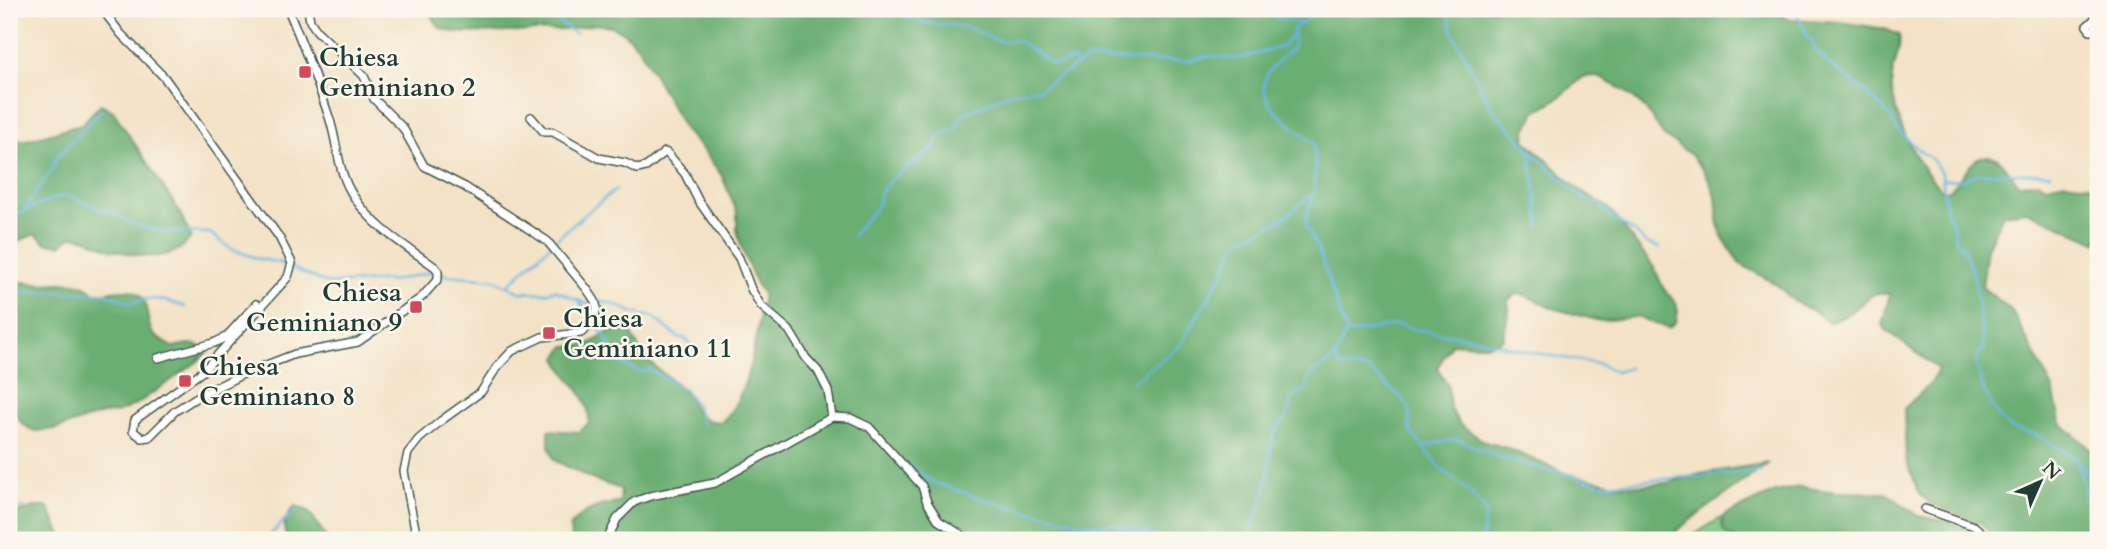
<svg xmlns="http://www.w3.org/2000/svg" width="2107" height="549" viewBox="0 0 2107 549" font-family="Cardo,serif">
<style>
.green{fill:#84ca85;stroke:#52845c;stroke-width:2}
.forest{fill:#6bae72;stroke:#457653;stroke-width:2}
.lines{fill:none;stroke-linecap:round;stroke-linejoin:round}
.stream{stroke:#67b7e2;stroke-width:2.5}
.minor-casing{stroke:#3f564a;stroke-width:10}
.minor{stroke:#fff;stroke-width:7}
.poi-dot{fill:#d1495b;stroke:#fbf7ec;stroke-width:2.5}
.labels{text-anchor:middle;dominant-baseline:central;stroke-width:5;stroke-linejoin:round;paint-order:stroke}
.poi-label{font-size:26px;font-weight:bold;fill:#1f3d34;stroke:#fbf7ec;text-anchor:start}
</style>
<rect width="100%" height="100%" fill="#fbf7ec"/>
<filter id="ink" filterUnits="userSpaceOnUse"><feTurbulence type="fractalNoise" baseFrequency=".0143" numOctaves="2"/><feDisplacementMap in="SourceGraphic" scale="14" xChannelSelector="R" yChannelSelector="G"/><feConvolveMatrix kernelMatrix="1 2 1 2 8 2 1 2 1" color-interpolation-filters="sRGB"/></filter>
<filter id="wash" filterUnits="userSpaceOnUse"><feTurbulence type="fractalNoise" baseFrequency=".00686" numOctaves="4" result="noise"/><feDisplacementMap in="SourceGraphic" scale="28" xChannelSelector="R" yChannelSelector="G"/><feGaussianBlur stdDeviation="1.57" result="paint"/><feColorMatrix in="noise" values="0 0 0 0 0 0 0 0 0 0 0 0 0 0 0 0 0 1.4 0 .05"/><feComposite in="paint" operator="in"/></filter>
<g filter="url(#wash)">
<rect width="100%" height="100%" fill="#f3e2c6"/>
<!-- green -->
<path class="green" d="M1724 516 1721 523 1734 538 1744 540H1686Z"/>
<!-- forest -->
<g class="forest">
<path d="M427 9H1775L1788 19 1841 22 1885 29 1899 35C1902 50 1893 63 1892 78 1889 112 1918 169 1943 191L1950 190C1962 178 1979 142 2001 162 2008 169 2012 177 2019 184L2039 182 2046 186 2065 182 2098 186V243L2027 211 2003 214 1987 248 1982 287 2011 310 2053 389 2060 422 2098 456V540H1996L1980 522 1929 503 1919 492 1906 460 1904 409 1932 382 1938 369 1887 331 1882 324 1890 294H1874C1857 305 1849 319 1828 322L1815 312 1795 302 1777 285 1739 263 1722 236 1718 220 1716 196 1706 174 1691 155 1663 135 1645 108 1625 91 1601 78 1593 76 1583 77 1560 97 1535 112 1526 130 1525 140 1578 189 1604 205 1612 212 1655 269 1663 288 1676 303 1678 312 1676 322 1669 328 1636 317 1600 321 1549 307 1525 295 1516 294 1508 300 1509 310 1503 339C1488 349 1469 344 1452 343L1437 368 1448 386 1450 408 1460 425 1485 442 1504 447 1567 474 1620 485H1647L1666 483 1700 474 1769 463 1681 527 1668 540H571L570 527C582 510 599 504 620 503L621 489 594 480 554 460 549 446V430L578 432 589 423C590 393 568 382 557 358L565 346C575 346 585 346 594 341 612 332 610 325 631 332 645 364 653 365 678 385 697 400 688 421 721 422 750 399 757 331 763 294L755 282 741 246 737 230V212L722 176 704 151 685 131 640 49C631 39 623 30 610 26 594 21 578 29 562 30 526 31 489 34 453 32L440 28Z"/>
<path d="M101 104 113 111 179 211 191 237C173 264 142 257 114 250 98 246 90 237 72 236L61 245 46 243 35 234 9 245V139L27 140 82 124Z"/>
<path d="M27 282C53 289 74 273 95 293 104 293 114 290 123 290 155 289 142 322 154 335 159 340 168 344 173 347 189 343 195 342 208 351L197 362 137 404 117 413 102 414 56 429 33 431 22 423 9 405V283Z"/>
<path d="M1799 487 1837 492 1886 493 1919 516 1951 522 1972 532 1980 540H1744C1730 537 1717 532 1724 516L1775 492Z"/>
<path d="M295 506 309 511 328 540H287C282 525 285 517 295 506Z"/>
<path d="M34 507H48L60 533 67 540H9V517Z"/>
</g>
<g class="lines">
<!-- stream -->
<g class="stream">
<path d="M540 9 576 34"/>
<path d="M883 9C897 13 911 20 926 23 938 26 952 24 965 27 988 33 991 45 1017 40L1054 65 1071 60 1080 64"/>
<path d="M1246 9C1262 15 1281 19 1299 23"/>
<path d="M1316 9 1314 14 1293 29 1294 43 1292 48C1284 56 1270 67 1266 77 1254 104 1297 129 1313 142L1315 153 1314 195 1307 214 1306 226 1319 251 1343 323 1347 330 1335 358 1340 366 1369 370 1404 400 1409 408 1410 429 1414 436 1440 468 1470 492 1482 506 1486 513 1482 540"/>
<path d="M1446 9 1454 35 1492 109 1530 150 1585 199 1601 205 1611 217 1636 233 1645 243 1660 248"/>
<path d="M1795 9 1808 37 1813 42 1814 49 1831 66 1860 87 1890 116 1896 128 1921 152 1931 158 1942 174 1946 212 1953 224 1955 239 1963 248 1974 277 1984 347 1977 357 1976 362 1983 390 1999 418 2012 429 2035 434 2077 459 2085 469 2094 487 2098 511"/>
<path d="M1530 150 1540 226"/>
<path d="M1944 180 1966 179 1980 173H2050"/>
<path d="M21 213 52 170 55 159 102 109"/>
<path d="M9 217 60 196H70L103 210 107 209 133 224 161 232 210 233 231 249 259 259 281 263 328 284 396 280 436 271 446 275 494 279 520 292 545 293 555 290 587 304C615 295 627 317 652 316L679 338H684L690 344"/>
<path d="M852 236 878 205 879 195 889 181 932 149 939 138 947 132 955 130 962 115 1010 92 1039 89 1087 59 1188 61 1208 56 1237 59 1284 46 1292 36"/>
<path d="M507 286C542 253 577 218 616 190"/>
<path d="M9 291 104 293 132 303C154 295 163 300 185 307"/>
<path d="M580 303 606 338 612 351 620 363 640 372 650 370 685 390 696 405 703 425"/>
<path d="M1347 334 1399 324 1413 329 1474 338 1530 352 1599 364 1616 372 1629 368"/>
<path d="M1132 382 1179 347 1223 273 1236 242 1283 219 1314 192"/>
<path d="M1423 446 1457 439 1498 457 1604 484 1761 471"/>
<path d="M2078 462 2097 540"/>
<path d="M906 463 932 482 1002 505 1093 525 1114 524 1169 540"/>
<path d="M9 516 24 507"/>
<path d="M268 540 272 533 295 510"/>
<path d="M1247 540 1261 505 1268 478 1271 445 1275 432 1286 418 1293 396 1305 390 1311 374 1335 358"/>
</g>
</g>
</g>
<g filter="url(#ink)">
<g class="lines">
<defs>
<g id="minor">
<path d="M102 9 121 34 164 77 279 237 292 263 288 277 203 371 135 420 133 431 142 438 149 437 175 411 197 397 243 374 295 354 358 342 422 297 438 279V271L435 267C405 245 375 229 354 197 338 174 338 146 330 120 318 83 303 45 288 9"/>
<path d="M308 9 310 21 317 31 364 76 374 99 403 128 424 166 465 187 547 241 587 289 595 301 597 308 593 323 581 333 542 337 512 351 497 367 481 392 442 420 419 439 408 453 404 471 410 504 415 528 423 540"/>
<path d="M2098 16 2087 26 2090 30H2098"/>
<path d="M531 117 544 132H553L599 158 625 163 637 169 646 167 665 152 668 154 685 174 698 200 739 258 751 289 761 306 789 330 806 358 818 371 828 391 832 417"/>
<path d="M158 358 214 343 226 337 256 304 262 308"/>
<path d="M1925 509 1974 526 1990 540"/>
<path d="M607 540 617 519 634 502 650 496 715 483 832 417 850 418 869 427 922 486 927 502 939 521 970 540"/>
</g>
</defs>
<!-- minor casing -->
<use href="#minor" class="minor-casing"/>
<!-- minor -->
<use href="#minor" class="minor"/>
</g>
</g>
<!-- markers -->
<g class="poi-dot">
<rect x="298" y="65" width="14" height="14" rx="3.5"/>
<rect x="409" y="300" width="14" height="14" rx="3.5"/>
<rect x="542" y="326" width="14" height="14" rx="3.5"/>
<rect x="178" y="374" width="14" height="14" rx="3.5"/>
</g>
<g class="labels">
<!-- poi labels -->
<g class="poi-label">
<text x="319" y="57">Chiesa<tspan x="319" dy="30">Geminiano 2</tspan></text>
<text x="402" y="292" text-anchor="end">Chiesa<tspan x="402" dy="30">Geminiano 9</tspan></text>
<text x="563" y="318">Chiesa<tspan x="563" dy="30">Geminiano 11</tspan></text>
<text x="199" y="366">Chiesa<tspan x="199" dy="30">Geminiano 8</tspan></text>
</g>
</g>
<!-- margin -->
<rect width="2107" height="549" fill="none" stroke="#fbf7ec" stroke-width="35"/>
<!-- north arrow -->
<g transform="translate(2040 482) rotate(45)" stroke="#fbf7ec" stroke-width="5" paint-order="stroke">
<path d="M0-5L12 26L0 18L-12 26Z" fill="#1f3d34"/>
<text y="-10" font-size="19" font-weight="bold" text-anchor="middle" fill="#1f3d34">N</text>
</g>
</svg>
